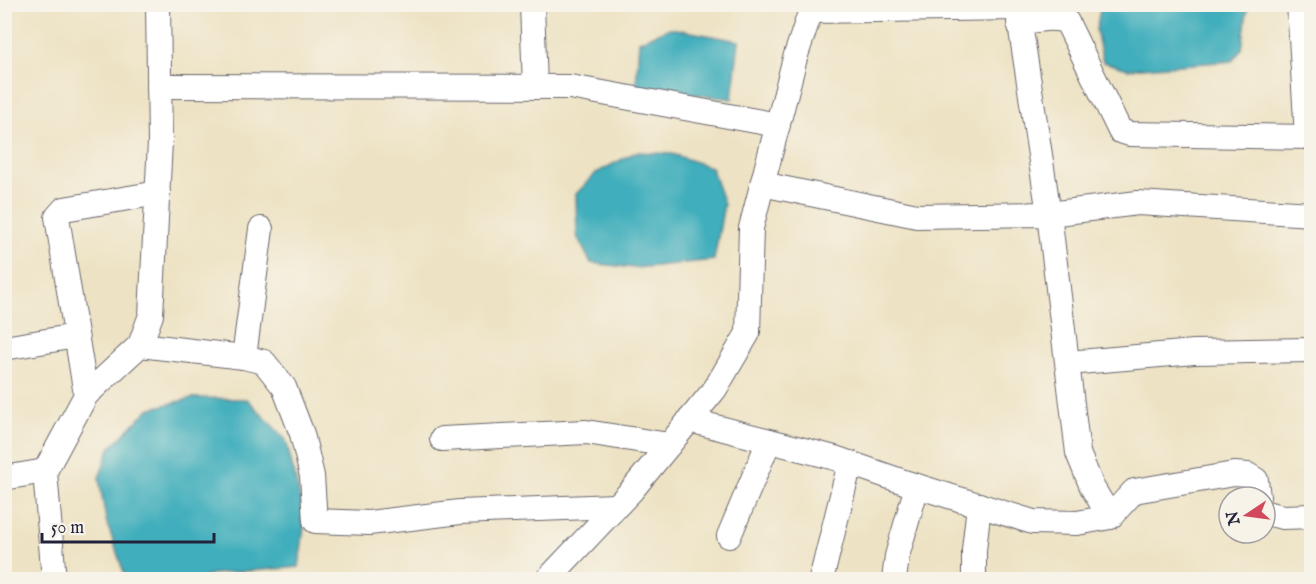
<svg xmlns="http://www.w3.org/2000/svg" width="1316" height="584" viewBox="0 0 1316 584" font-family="'IM FELL English',serif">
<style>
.water{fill:#3faebc;stroke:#30687c;stroke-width:1.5}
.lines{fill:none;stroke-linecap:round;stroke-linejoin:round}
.minor-casing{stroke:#69656b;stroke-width:26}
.minor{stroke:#fff;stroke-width:24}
</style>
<rect width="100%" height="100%" fill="#f7f3e8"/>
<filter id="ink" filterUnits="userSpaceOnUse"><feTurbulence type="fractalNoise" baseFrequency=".0167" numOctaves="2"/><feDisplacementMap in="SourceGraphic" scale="12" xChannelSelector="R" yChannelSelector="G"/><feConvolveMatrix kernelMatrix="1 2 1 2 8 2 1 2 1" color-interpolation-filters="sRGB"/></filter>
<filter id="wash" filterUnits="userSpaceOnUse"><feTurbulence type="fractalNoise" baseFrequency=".008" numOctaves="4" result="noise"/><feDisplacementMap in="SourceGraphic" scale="24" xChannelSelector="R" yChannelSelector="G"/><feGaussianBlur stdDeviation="1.35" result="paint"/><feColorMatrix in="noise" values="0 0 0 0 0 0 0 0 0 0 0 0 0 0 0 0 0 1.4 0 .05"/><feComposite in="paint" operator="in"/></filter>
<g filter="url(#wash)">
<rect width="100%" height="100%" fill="#ede2c3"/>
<!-- water -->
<g class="water">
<path d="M1246 5 1247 11 1242 49 1232 61 1128 69 1103 62 1096 30 1101 5Z"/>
<path d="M670 28 739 41 732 99 636 87 639 41Z"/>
<path d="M636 152 672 154 711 167 724 204 714 260 635 268 591 263 577 236 576 194 596 173Z"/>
<path d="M193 398 247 399 286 440 305 519 299 567 212 574 200 579H126L106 520 99 478 110 448 149 409Z"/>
</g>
</g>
<g filter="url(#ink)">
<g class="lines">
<defs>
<g id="minor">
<path d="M532 4 535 87"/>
<path d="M1017 4 1049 214 1078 453 1092 487 1110 517"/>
<path d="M1299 4 1307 137"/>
<path d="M812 11 1017 8"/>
<path d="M1019 23C1035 21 1053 15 1067 22L1120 131 1130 134 1312 137"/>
<path d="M159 86 570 87 778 125"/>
<path d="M762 184 917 216 1049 214 1138 203 1312 214"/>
<path d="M140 345 244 357 264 362 284 387 302 434 312 476 315 521 369 523 460 512 615 506"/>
<path d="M4 348 76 336"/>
<path d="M244 357 261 229"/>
<path d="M1068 363 1194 352 1312 350"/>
<path d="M86 395 57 217 64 209 158 193"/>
<path d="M689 420 835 458 907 483 1033 522 1077 523 1110 517 1134 491 1234 474 1248 475 1256 480 1258 497"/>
<path d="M442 439 586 432 669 445"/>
<path d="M4 478 45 471"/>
<path d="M1265 513 1283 517 1312 516"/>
<path d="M729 536 769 441"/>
<path d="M54 580 45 471 86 395 140 345 151 315 160 142 158 4"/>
<path d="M547 580 632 490 715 389 748 333 751 228 795 58 813 4"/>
<path d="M821 580 850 463"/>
<path d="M894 580 897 556 917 486"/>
<path d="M974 580V550L979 505"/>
</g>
</defs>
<!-- minor casing -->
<use href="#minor" class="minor-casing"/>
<!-- minor -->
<use href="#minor" class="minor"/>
</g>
</g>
<!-- margin -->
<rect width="1316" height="584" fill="none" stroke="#f7f3e8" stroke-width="24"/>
<!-- north arrow -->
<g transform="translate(1247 515) rotate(257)"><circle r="28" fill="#f7f3e8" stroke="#a29fa3" stroke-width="1.5"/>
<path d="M0-4.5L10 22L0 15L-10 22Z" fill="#d1495b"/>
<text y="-9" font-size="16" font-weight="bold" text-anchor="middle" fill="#22223b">N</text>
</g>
<!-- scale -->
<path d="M42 533v9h172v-9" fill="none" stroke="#22223b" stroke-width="3"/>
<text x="51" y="533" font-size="18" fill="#22223b" stroke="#f7f3e8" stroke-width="4.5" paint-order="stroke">50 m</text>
</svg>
